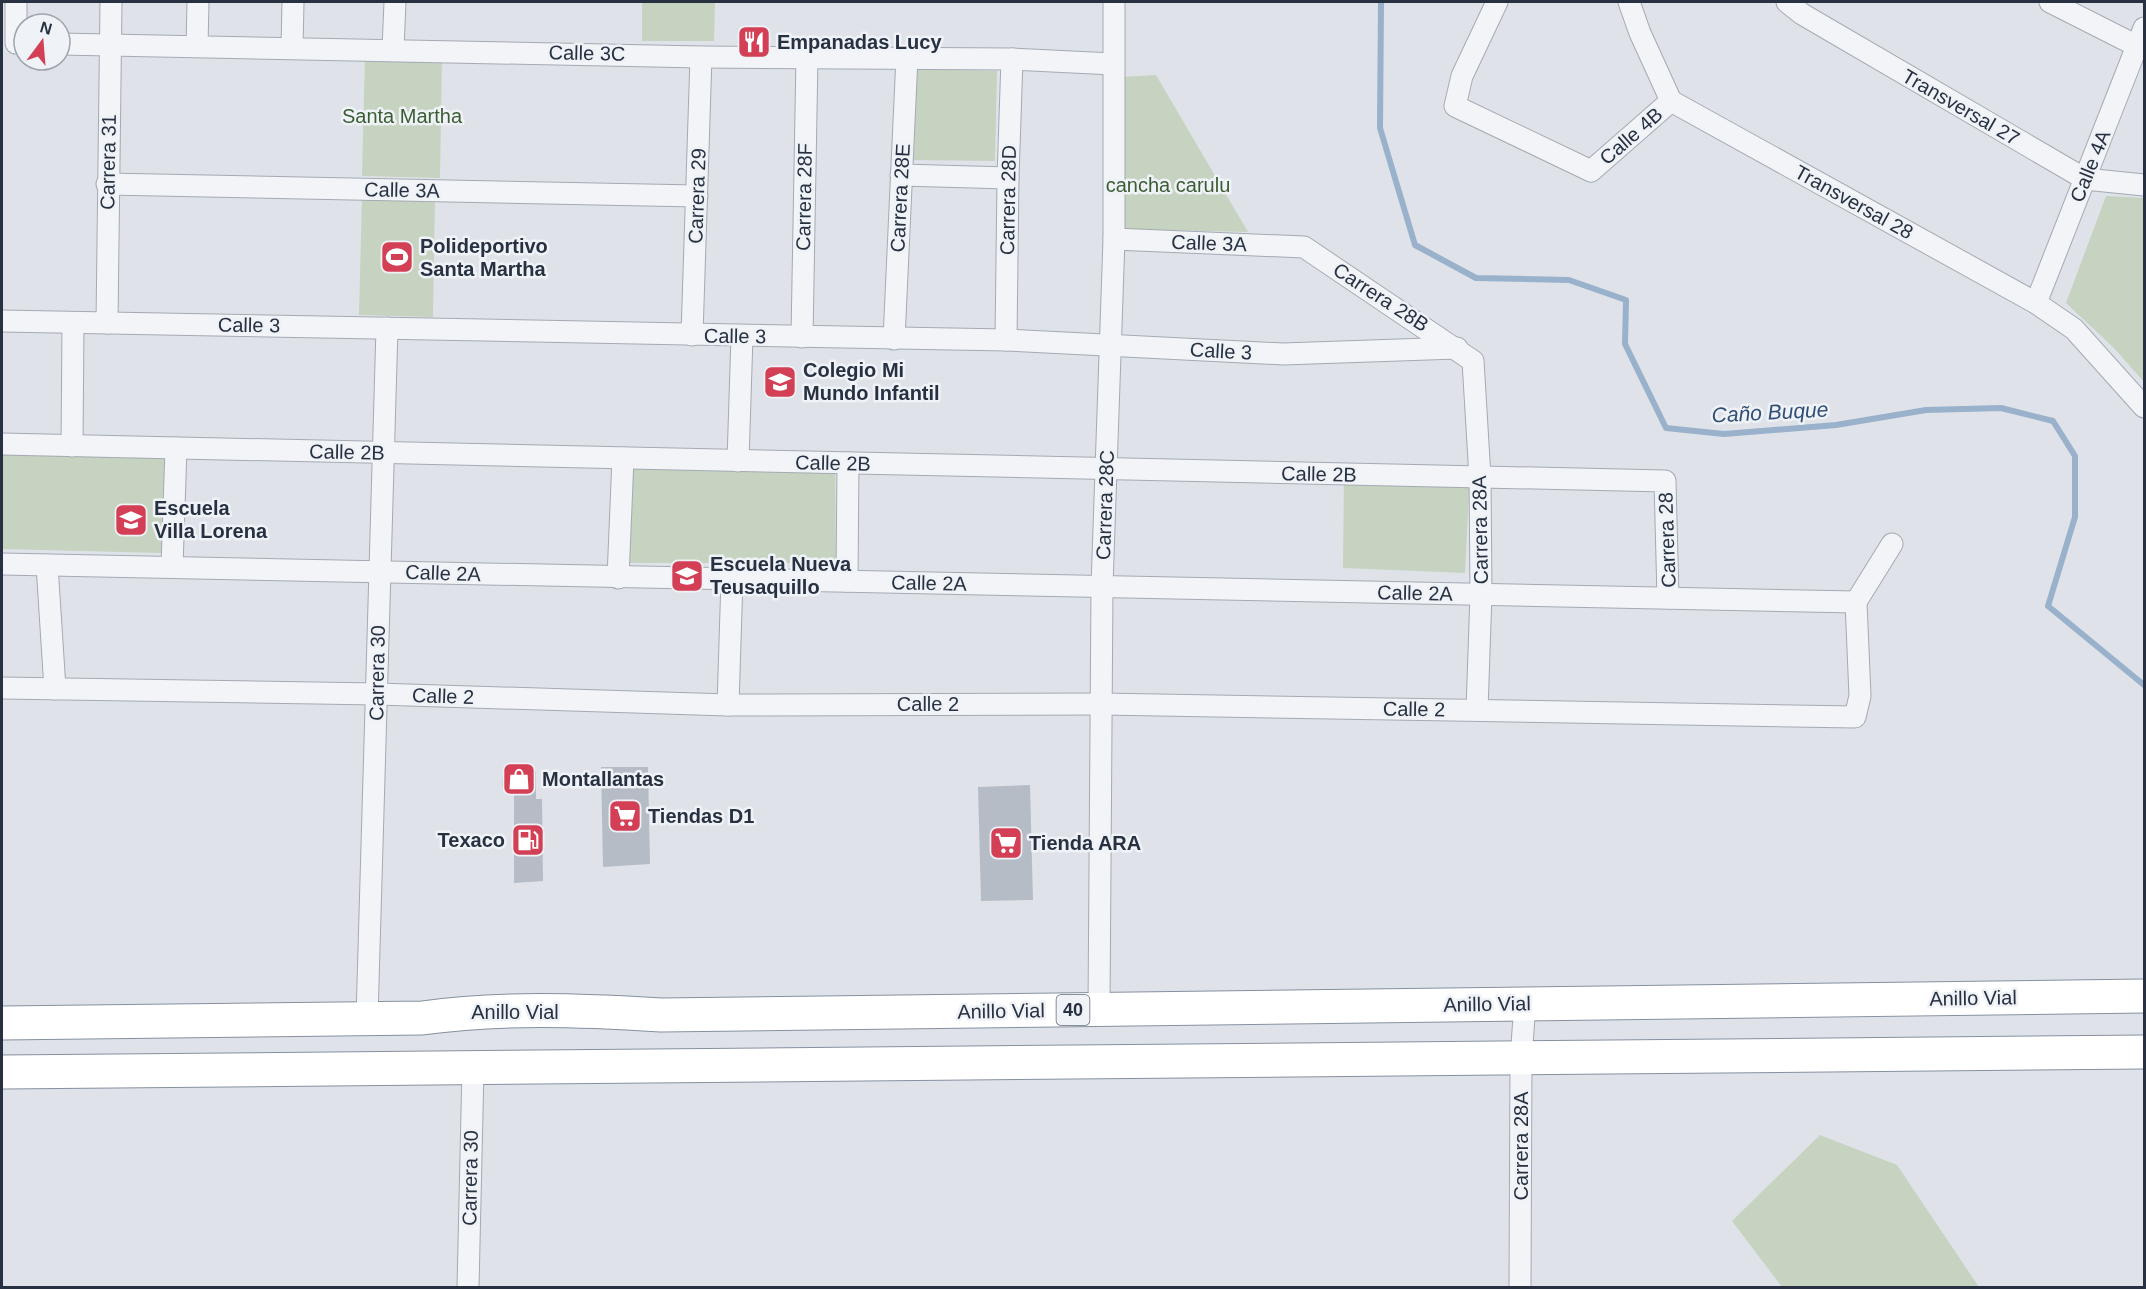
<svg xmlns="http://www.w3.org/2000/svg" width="2146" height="1289" viewBox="0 0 2146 1289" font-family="Helvetica,sans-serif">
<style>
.green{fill:#c5d3c0}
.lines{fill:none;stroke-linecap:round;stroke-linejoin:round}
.stream{stroke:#99b1ca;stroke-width:6}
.building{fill:#b6bcc6}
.street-casing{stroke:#a4aab3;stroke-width:23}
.highway-casing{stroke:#8690a0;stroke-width:35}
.street{stroke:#f2f4f7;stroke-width:21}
.highway{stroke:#fff;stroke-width:33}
.labels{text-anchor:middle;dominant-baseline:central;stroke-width:5;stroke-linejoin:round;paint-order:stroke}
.shield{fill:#eff2f6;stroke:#636b77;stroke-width:1.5}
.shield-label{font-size:18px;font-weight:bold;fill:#273141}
.poi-label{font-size:20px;font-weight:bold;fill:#273141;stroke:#eff2f6;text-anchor:start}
.street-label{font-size:20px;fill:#273141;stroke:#eff2f6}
.park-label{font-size:20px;fill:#3c5d34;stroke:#eff2f6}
.water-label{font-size:21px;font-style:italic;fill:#304f76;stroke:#eff2f6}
</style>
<rect width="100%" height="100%" fill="#dfe3e9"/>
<!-- green -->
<g class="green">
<path d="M642 2H715L714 41H642Z"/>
<path d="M365 54 442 55 440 178 362 176Z"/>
<path d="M916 69 997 71 995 161 914 160Z"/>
<path d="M1156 75 1248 232 1123 229 1121 77Z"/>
<path d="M2106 196 2144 198V382L2114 348 2066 303Z"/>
<path d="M362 197 435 198 433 317 359 315Z"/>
<path d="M2 445 166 446 162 553 2 549Z"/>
<path d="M624 455 835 460 836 563H622Z"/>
<path d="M1344 469 1470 471 1465 573 1343 568Z"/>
<path d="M1820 1135 1897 1165 1979 1287H1782L1732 1221Z"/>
</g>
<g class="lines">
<!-- stream -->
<path class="stream" d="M1381 2 1380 128 1415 245 1476 278 1569 280 1626 300 1625 344 1666 428 1724 434 1836 425 1926 410 2001 408 2053 421 2075 456V517L2048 606 2144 685"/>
</g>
<!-- building -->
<g class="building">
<path d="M601 767H648L650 864 603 867Z"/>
<path d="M503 770 536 771V799H542L543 881 514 883V787H502Z"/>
<path d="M1030 785 1033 900 981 901 978 787Z"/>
</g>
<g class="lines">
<defs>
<g id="street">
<path d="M1497 2 1462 76 1455 106 1591 171 1671 101"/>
<path d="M1629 2 1640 33 1671 101"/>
<path d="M1787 2 1802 14 2085 179 2144 185"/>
<path d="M2050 2 2137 46"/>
<path d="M16 43V2"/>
<path d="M60 44 701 57 1012 59 1113 64"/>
<path d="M197 46 198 2"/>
<path d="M292 48 293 2"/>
<path d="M393 49 395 2"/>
<path d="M1671 101 2036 303 2074 329 2144 407"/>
<path d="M901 175 1008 178"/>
<path d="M107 184 697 196"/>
<path d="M1114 239 1304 247 1473 361 1480 477 1481 594 1477 710"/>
<path d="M2036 303 2144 28"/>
<path d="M2 321 1006 340 1283 354 1457 348"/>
<path d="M107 323 111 2"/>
<path d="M692 335 701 57"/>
<path d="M802 337 807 56"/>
<path d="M894 339 907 57"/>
<path d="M1006 340 1008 178 1012 59"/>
<path d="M2 444 1665 481 1668 598"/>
<path d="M72 446 73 323"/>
<path d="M738 461 742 336"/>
<path d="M2 564 1856 602"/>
<path d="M47 565 55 689"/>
<path d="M172 567 176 448"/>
<path d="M618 578 623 458"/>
<path d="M847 581 848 463"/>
<path d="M2 688 377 694 728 705 1102 704 1855 717 1860 696 1856 602 1892 544"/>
<path d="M728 705 732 579"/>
<path d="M1099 1009 1102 586 1114 239V2"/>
<path d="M367 1018 387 328"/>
<path d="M468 1288 473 1068"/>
<path d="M1520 1288 1521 1058 1525 1004"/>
</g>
<g id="highway">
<path d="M2 1023 422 1018C500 1007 582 1010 661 1015L2144 996"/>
<path d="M2 1072 2144 1052"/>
</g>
</defs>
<!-- street casing -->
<use href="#street" class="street-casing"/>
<!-- highway casing -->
<use href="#highway" class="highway-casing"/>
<!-- street -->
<use href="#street" class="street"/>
<!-- highway -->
<use href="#highway" class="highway"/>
</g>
<!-- icons -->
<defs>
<symbol id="restaurant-square" viewBox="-11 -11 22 22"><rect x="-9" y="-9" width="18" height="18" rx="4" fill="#d34055" stroke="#eff2f6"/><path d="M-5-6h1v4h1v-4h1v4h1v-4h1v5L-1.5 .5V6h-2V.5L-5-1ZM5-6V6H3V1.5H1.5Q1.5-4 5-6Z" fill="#fff"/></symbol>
<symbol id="stadium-square" viewBox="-11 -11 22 22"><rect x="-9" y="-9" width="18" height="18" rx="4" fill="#d34055" stroke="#eff2f6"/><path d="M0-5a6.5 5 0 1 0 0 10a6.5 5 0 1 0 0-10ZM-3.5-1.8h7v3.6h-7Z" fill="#fff"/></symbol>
<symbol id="school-square" viewBox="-11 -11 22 22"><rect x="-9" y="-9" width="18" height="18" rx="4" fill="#d34055" stroke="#eff2f6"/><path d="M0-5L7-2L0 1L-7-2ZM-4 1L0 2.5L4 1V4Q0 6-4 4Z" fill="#fff"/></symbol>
<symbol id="shop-square" viewBox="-11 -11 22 22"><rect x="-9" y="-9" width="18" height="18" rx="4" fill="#d34055" stroke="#eff2f6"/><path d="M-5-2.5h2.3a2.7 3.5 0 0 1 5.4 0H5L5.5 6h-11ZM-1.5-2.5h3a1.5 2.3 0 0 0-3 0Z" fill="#fff"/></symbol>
<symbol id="supermarket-square" viewBox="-11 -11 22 22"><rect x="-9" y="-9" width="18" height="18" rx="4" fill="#d34055" stroke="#eff2f6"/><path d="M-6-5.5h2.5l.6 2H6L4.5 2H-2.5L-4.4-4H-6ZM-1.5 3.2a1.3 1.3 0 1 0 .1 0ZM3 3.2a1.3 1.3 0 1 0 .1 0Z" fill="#fff"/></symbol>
<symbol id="fuel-square" viewBox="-11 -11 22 22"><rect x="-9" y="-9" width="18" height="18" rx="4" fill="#d34055" stroke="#eff2f6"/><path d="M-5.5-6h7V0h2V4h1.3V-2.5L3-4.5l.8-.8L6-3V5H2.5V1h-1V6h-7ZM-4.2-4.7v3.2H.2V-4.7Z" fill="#fff"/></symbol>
</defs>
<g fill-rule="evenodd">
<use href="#restaurant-square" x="735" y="23" width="38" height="38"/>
<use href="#stadium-square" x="378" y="238" width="38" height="38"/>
<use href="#school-square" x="761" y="363" width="38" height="38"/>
<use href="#school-square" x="112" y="501" width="38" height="38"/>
<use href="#school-square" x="668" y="557" width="38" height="38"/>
<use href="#shop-square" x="500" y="760" width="38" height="38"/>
<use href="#supermarket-square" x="606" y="797" width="38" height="38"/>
<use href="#fuel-square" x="509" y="821" width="38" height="38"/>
<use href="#supermarket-square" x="987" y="824" width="38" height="38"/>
</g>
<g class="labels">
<!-- shield labels -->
<rect class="shield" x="1056.5" y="995" width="33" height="30" rx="4.5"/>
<g class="shield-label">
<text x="1073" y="1010">40</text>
</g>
<!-- poi labels -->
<g class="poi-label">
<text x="777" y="42">Empanadas Lucy</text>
<text x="420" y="246">Polideportivo<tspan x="420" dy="23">Santa Martha</tspan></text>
<text x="803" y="370">Colegio Mi<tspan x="803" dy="23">Mundo Infantil</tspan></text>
<text x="154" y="508">Escuela<tspan x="154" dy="23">Villa Lorena</tspan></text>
<text x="710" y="564">Escuela Nueva<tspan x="710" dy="23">Teusaquillo</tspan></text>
<text x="542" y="779">Montallantas</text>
<text x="648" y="816">Tiendas D1</text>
<text x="505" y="840" text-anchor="end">Texaco</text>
<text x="1029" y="843">Tienda ARA</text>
</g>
<!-- street labels -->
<g class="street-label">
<text transform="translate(587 53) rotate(1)">Calle 3C</text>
<text transform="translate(1961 107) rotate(30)">Transversal 27</text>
<text transform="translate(1631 136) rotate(-41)">Calle 4B</text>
<text transform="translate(108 162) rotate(-89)">Carrera 31</text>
<text transform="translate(2090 166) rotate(-68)">Calle 4A</text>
<text transform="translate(402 190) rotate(1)">Calle 3A</text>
<text transform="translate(697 196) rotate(-88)">Carrera 29</text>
<text transform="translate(804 197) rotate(-89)">Carrera 28F</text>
<text transform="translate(900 198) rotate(-87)">Carrera 28E</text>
<text transform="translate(1008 200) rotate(-89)">Carrera 28D</text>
<text transform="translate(1854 202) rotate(29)">Transversal 28</text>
<text transform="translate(1209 243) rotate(2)">Calle 3A</text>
<text transform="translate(1381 297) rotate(33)">Carrera 28B</text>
<text transform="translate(249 325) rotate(1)">Calle 3</text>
<text transform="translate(735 336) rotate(1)">Calle 3</text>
<text transform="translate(1221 351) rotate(3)">Calle 3</text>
<text transform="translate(347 452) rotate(1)">Calle 2B</text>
<text transform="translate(833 463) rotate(1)">Calle 2B</text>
<text transform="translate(1319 474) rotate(1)">Calle 2B</text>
<text transform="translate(1105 505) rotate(-88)">Carrera 28C</text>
<text transform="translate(1480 530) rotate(-91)">Carrera 28A</text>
<text transform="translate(1667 540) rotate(-92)">Carrera 28</text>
<text transform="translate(443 573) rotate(2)">Calle 2A</text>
<text transform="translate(929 583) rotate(1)">Calle 2A</text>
<text transform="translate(1415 593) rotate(1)">Calle 2A</text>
<text transform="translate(377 673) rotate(-89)">Carrera 30</text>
<text transform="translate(443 696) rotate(2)">Calle 2</text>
<text x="928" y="704">Calle 2</text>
<text transform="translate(1414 709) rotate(1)">Calle 2</text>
<text transform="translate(1973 998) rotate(-1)">Anillo Vial</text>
<text transform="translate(1487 1004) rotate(-1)">Anillo Vial</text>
<text transform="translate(1001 1011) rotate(-1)">Anillo Vial</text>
<text x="515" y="1012">Anillo Vial</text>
<text transform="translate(1521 1146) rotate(-90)">Carrera 28A</text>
<text transform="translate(470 1178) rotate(-89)">Carrera 30</text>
</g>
<!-- park labels -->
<g class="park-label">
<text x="402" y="116">Santa Martha</text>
<text x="1168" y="185">cancha carulu</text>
</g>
<!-- water labels -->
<g class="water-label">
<text transform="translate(1770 412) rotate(-3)">Caño Buque</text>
</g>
</g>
<!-- border -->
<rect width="2146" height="1289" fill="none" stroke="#273141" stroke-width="6"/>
<!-- north arrow -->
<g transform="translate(42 42) rotate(16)"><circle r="28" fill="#eff2f6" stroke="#9fa5ae" stroke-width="1.5"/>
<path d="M0-4.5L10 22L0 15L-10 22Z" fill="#d34055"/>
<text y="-9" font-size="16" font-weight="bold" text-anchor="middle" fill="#273141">N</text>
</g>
</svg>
